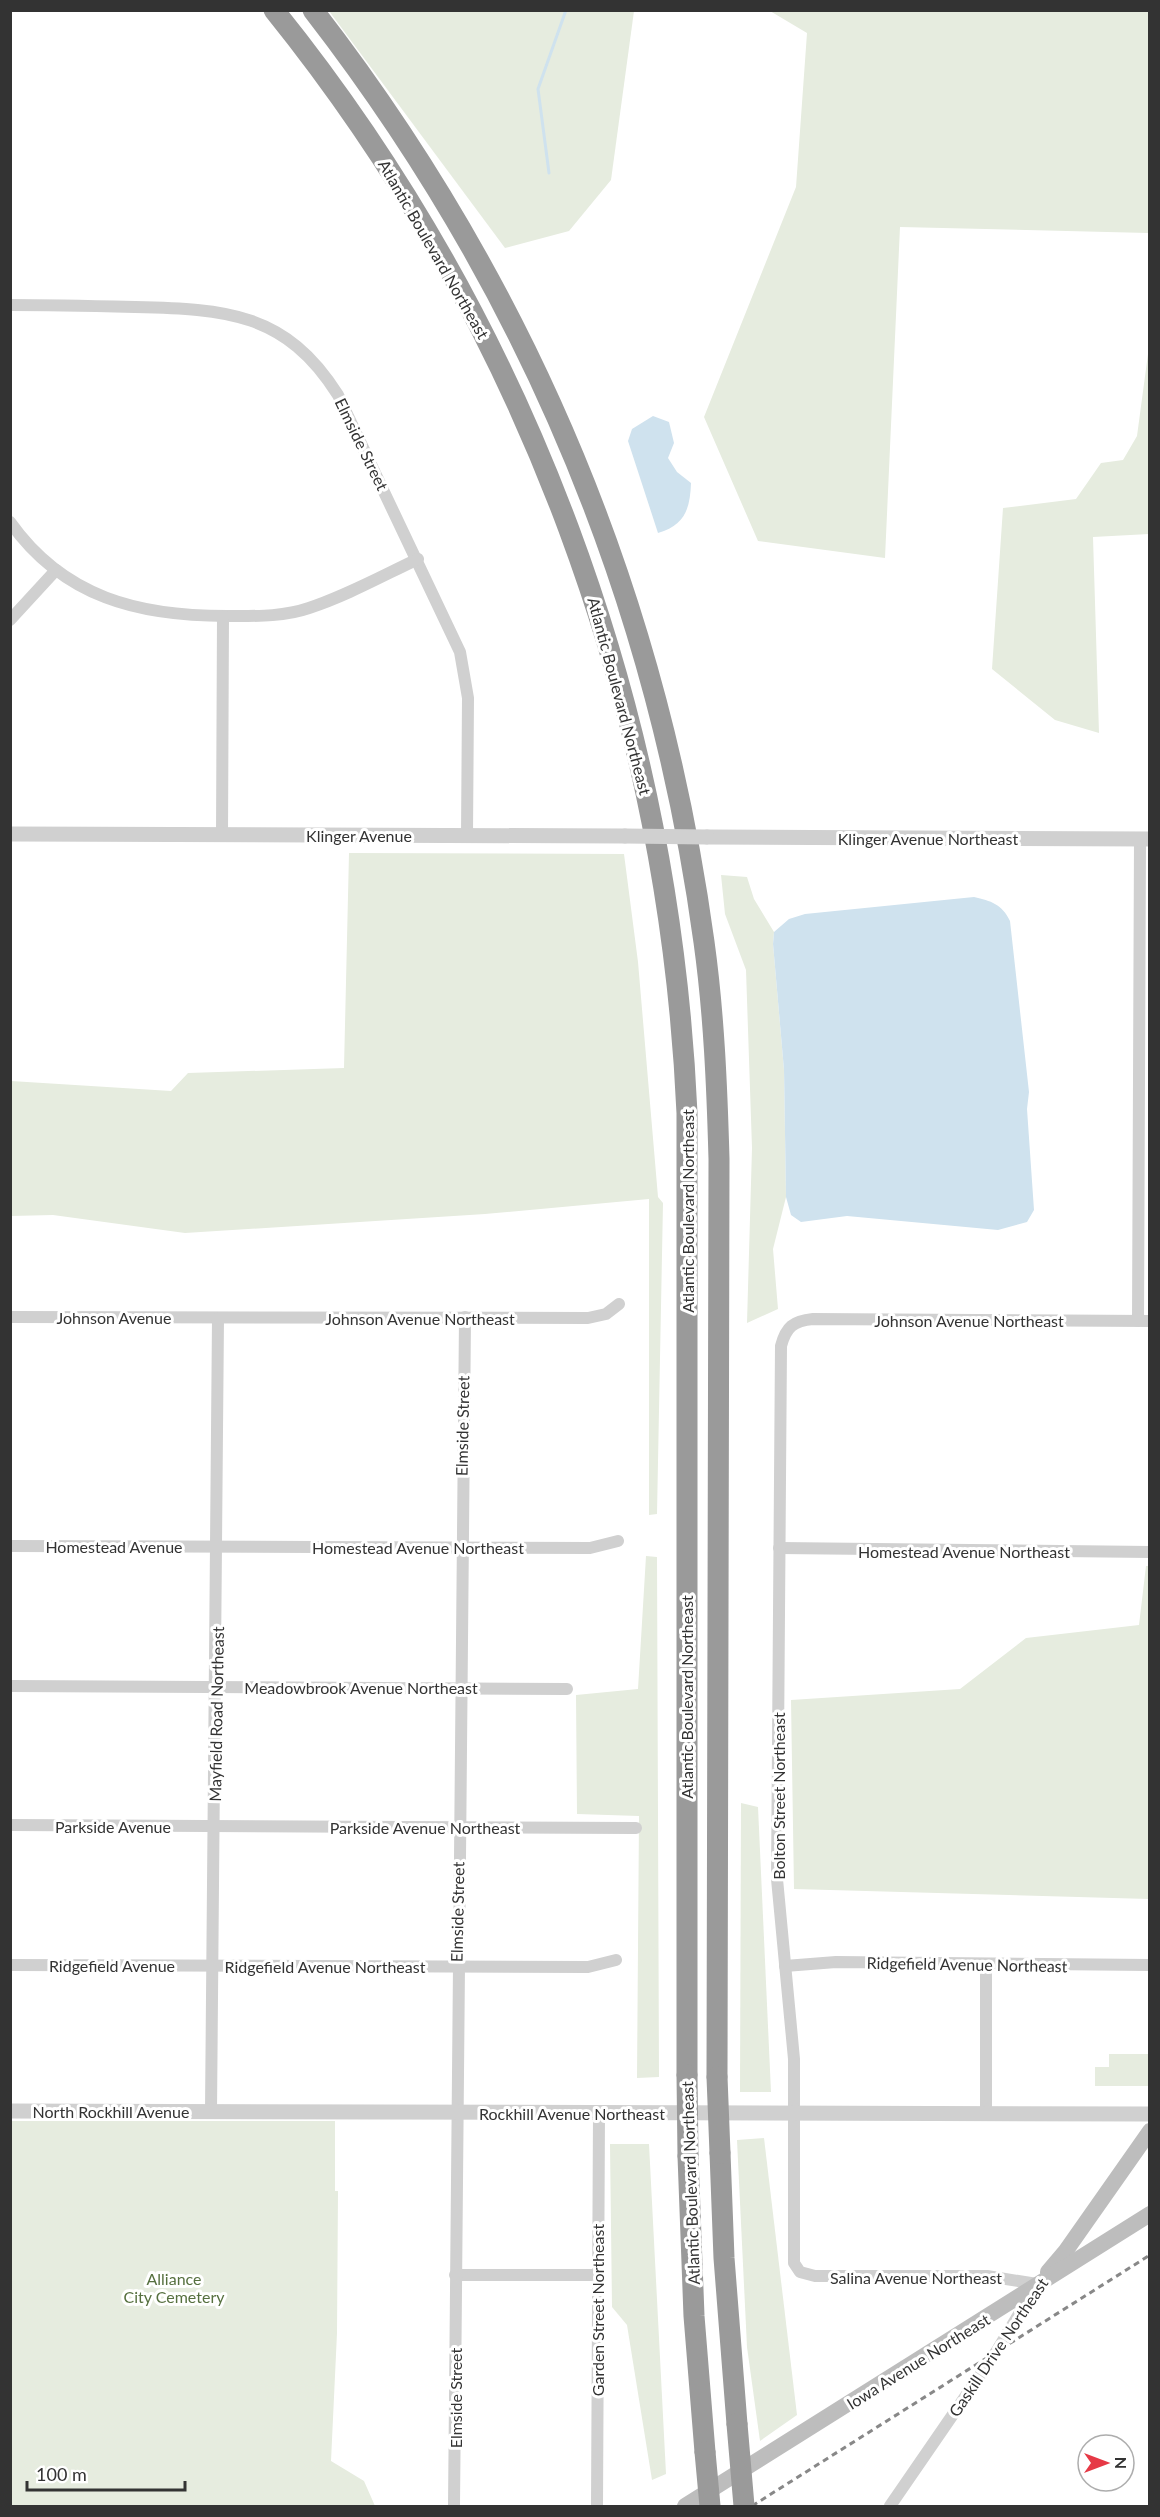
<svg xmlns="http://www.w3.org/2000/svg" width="1160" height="2517" viewBox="0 0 1160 2517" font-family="Lato,sans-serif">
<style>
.green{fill:#e6ecdf}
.water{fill:#cfe2ee}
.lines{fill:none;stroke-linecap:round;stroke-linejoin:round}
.stream{stroke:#cfe2ee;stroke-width:3}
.minor{stroke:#d0d0d0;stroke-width:12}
.tertiary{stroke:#d0d0d0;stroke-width:15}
.secondary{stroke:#bdbdbd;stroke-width:16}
.motorway{stroke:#9a9a9a;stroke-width:21}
.rail{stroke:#888;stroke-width:3;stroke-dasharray:6 4.5;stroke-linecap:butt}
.tertiary-bridge{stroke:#d0d0d0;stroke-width:15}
.motorway-bridge{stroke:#9a9a9a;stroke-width:21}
.labels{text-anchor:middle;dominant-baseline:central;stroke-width:6;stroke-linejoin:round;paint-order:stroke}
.street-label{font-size:16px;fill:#333;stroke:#fff}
.park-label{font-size:16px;fill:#56703f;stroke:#fff}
</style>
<rect width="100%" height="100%" fill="#fff"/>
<!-- green -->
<g class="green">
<path d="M329 11H634L611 180 569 231 505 248Z"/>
<path d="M770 11H1149V534L1093 537 1099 733 1055 720 992 669 1003 508 1076 499 1101 463 1123 460 1137 436 1148 354V233L900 227 885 558 758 541 704 417 796 187 807 33Z"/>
<path d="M349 853 624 854 638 962 658 1197 663 1203 657 1514 649 1515V1199L485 1214 185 1233 53 1215 11 1216V1081L171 1091 188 1073 344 1068Z"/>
<path d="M721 875 747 877 754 899 774 932 773 944 784 1070 786 1197 773 1249 778 1309 747 1323 752 1148 746 970 725 914Z"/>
<path d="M646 1556 657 1557 659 2077 637 2078 639 1816 577 1814 576 1695 638 1689Z"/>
<path d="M1146 1566H1150L1149 1899 794 1889 791 1700 960 1689 1026 1638 1139 1625Z"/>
<path d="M741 1803 758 1807 771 2092H740Z"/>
<path d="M1109 2054H1149V2086H1095V2067H1109Z"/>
<path d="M11 2121H335V2191H338L337 2333 331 2461 364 2481 375 2506H11Z"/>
<path d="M764 2138 797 2415 760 2441 747 2347 737 2140Z"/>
<path d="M610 2144H649L666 2474 652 2480 627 2325 612 2307Z"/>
</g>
<!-- water -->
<g class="water">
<path d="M653 416 669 422 674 443 668 458 677 472 691 483C690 509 685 525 658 533L628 441 632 429Z"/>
<path d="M974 897C991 901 1002 904 1010 921L1029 1092 1027 1109 1034 1210 1027 1222 998 1230 847 1216 801 1222 791 1215 786 1197 784 1070 773 944 774 932 789 919 805 914Z"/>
</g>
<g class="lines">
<!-- stream -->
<path class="stream" d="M549 173 538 89 566 10"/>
<!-- minor -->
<g class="minor">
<path d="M10 305C52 305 94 306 135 307 225 309 286 312 338 395L460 652 468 698 467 835"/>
<path d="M10 522C64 598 139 616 227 616 255 616 283 617 309 608 346 596 382 576 418 559"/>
<path d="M10 620 56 570"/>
<path d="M222 836 223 616"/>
<path d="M10 1317 588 1318 606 1314 619 1304"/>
<path d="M1138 1321 1140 839"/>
<path d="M10 1546 590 1548 618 1541"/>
<path d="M779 1548 1150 1552"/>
<path d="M10 1686 567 1689"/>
<path d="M10 1825 636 1828"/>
<path d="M986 1964V2115"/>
<path d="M10 1965 588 1967 616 1960"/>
<path d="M785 1966 836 1962 1150 1965"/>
<path d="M211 2111 218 1318"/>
<path d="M455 2275H597"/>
<path d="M454 2506 465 1317"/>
<path d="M597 2506 599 2113"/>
<path d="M890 2506 996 2352 1037 2284 987 2276H815L800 2272 794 2263V2059L777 1879 781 1346C786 1327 793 1321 813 1319L1150 1321"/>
</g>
<!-- tertiary -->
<g class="tertiary">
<path d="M10 834 625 836"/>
<path d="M707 837 1150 839"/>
<path d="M10 2111 1150 2114"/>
</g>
<!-- secondary -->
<g class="secondary">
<path d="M1048 2272 1065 2252 1150 2131"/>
<path d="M685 2506 1150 2214"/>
</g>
<!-- motorway -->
<g class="motorway">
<path d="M274 10C527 324 669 711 687 1113V2075"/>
<path d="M313 10C526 285 657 598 704 942 714 1014 717 1087 719 1159L717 2077"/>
<path d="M720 2153 724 2258 737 2424"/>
<path d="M688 2156 694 2316 705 2452"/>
</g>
<!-- rail -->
<path class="rail" d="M752 2506 1150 2255"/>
<!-- tertiary-bridge -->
<path class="tertiary-bridge" d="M625 836 707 837"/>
<!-- motorway-bridge -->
<g class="motorway-bridge">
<path d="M687 2075 688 2156"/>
<path d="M717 2077 720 2153"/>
<path d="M737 2424 744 2506"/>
<path d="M705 2452 710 2506"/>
</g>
</g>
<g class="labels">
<!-- street labels -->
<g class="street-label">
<text transform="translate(434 249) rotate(60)">Atlantic Boulevard Northeast</text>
<text transform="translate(362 444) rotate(64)">Elmside Street</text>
<text transform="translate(620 696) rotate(75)">Atlantic Boulevard Northeast</text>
<text x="359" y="835">Klinger Avenue</text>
<text x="928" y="838">Klinger Avenue Northeast</text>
<text transform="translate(687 1211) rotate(-90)">Atlantic Boulevard Northeast</text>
<text x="114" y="1317">Johnson Avenue</text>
<text x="420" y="1318">Johnson Avenue Northeast</text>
<text x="969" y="1320">Johnson Avenue Northeast</text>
<text transform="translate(462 1426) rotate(-89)">Elmside Street</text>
<text x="114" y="1546">Homestead Avenue</text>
<text x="418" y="1547">Homestead Avenue Northeast</text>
<text x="964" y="1551">Homestead Avenue Northeast</text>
<text x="361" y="1687">Meadowbrook Avenue Northeast</text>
<text transform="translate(686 1697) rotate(-90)">Atlantic Boulevard Northeast</text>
<text transform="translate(216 1714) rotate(-89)">Mayfield Road Northeast</text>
<text transform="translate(778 1796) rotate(-90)">Bolton Street Northeast</text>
<text x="113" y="1826">Parkside Avenue</text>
<text x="425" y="1827">Parkside Avenue Northeast</text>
<text transform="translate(457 1912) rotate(-89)">Elmside Street</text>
<text transform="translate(967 1964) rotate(1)">Ridgefield Avenue Northeast</text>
<text x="112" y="1965">Ridgefield Avenue</text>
<text x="325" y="1966">Ridgefield Avenue Northeast</text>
<text x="111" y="2111">North Rockhill Avenue</text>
<text x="572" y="2113">Rockhill Avenue Northeast</text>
<text transform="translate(690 2183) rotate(-92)">Atlantic Boulevard Northeast</text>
<text x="916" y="2277">Salina Avenue Northeast</text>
<text transform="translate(597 2310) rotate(-90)">Garden Street Northeast</text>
<text transform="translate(998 2347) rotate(-56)">Gaskill Drive Northeast</text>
<text transform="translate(918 2361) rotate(-32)">Iowa Avenue Northeast</text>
<text transform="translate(455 2398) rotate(-90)">Elmside Street</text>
</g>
<!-- park labels -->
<g class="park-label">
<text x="174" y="2278">Alliance<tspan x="174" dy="18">City Cemetery</tspan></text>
</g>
</g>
<!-- border -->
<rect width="1160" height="2517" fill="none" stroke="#333333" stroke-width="24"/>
<!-- north arrow -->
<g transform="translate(1106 2463) rotate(90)"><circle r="28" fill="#ffffff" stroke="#adadad" stroke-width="1.5"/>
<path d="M0-4.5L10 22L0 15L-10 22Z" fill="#e63946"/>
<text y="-9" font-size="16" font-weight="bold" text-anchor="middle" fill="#333333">N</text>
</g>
<!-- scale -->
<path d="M27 2481v9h158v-9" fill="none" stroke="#333333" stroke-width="3"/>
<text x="36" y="2481" font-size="18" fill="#333333" stroke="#ffffff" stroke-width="4.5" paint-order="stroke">100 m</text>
</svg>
